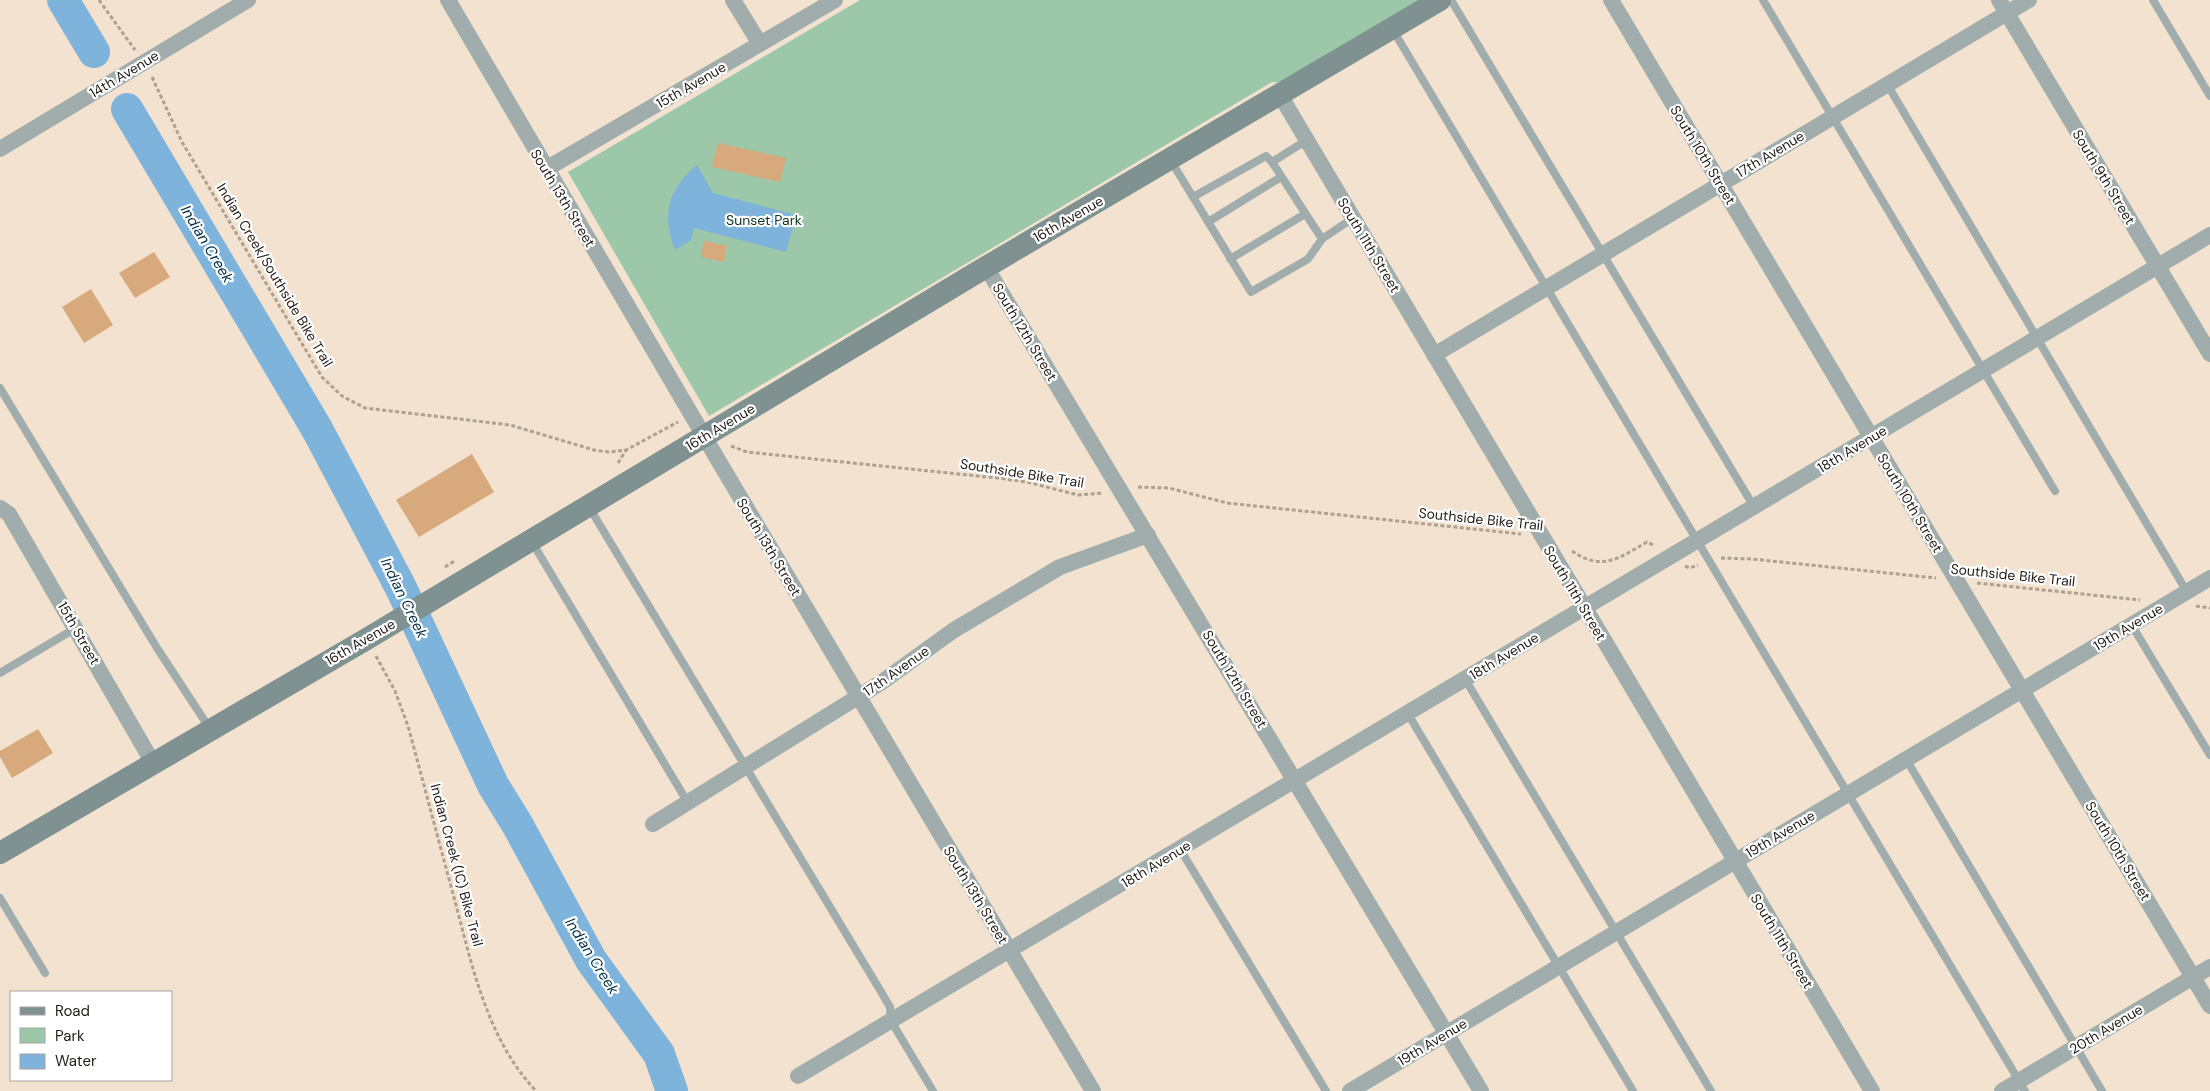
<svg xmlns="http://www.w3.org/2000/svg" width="2210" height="1091" viewBox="0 0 2210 1091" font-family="'DM Sans',sans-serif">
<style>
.green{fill:#9dc7a9}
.water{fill:#7eb3db}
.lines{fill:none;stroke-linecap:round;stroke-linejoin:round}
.river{stroke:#7eb3db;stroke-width:32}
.building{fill:#d8a97d}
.path{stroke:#aea192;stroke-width:3;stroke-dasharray:4 2.5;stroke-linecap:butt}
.lane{stroke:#a0adac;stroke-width:8}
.street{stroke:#a0adac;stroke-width:16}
.secondary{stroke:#7f9190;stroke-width:22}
.labels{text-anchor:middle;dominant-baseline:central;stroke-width:4.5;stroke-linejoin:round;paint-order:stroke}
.street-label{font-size:14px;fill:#211b14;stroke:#fff}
.park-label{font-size:14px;fill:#0b381e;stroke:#fff}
.water-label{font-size:15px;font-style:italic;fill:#05324c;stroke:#fff}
</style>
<rect width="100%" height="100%" fill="#f2e2cf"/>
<!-- green -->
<path class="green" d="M860 0H1440L1296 84 1272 82 709 416 568 172Z"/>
<!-- water -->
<path class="water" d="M697 165 713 193 796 215 786 252 694 228 691 240 675 250C661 214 668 189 697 165Z"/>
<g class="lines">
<!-- river -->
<g class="river">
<path d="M63 0 94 52"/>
<path d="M127 109 317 429 401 588 493 785 517 824 591 960 659 1054 672 1091"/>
</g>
</g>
<!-- building -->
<g class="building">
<path d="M718 143 786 158 780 182 712 167Z"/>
<path d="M704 241 727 246 724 262 701 257Z"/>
<path d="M154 252 170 277 135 298 119 273Z"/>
<path d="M91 289 113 325 84 343 62 307Z"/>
<path d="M472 454 494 492 419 537 396 500Z"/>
<path d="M38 729 53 753 12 778 0 757V751Z"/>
</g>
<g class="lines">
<!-- path -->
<g class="path">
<path d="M99 0 135 50"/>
<path d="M152 77 182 142 295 332 322 377 342 396 365 408 510 425 594 450 609 452 626 450 678 422"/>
<path d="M731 446 747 452 997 478 1027 482 1078 495 1103 493"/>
<path d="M618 463 626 450"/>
<path d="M1138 487 1169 488 1227 503 1521 534"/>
<path d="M1572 551C1602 572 1619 558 1647 542L1655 546"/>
<path d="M1721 558 1752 559 1936 578"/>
<path d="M1685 566 1690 568 1698 565"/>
<path d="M445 567 456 560"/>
<path d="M1977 583 2140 600"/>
<path d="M2196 606 2210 608"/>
<path d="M376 656 395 691 408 726C423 781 437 835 452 890 471 960 485 1037 536 1091"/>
</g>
<!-- lane -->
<g class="lane">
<path d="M1451 0 1754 507"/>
<path d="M1763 0 2055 491"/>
<path d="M2153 0 2210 96"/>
<path d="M1393 30 2025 1091"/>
<path d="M1887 84 2187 592"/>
<path d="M1307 140 1272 162 1322 239"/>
<path d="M1171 161 1251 292 1308 259 1322 239 1353 218"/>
<path d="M1193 197 1266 156 1272 162"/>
<path d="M1208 222 1281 177"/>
<path d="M1230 259 1305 214"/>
<path d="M0 388 157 648 210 729"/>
<path d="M589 507 880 990 890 1007 891 1021 933 1091"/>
<path d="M532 542 688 803"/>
<path d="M2131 624 2210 755"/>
<path d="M0 673 76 628"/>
<path d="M1465 679 1711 1091"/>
<path d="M1408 714 1633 1091"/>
<path d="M1906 759 2102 1091"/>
<path d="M1180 849 1326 1091"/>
<path d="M0 898 45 973"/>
</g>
<!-- street -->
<g class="street">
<path d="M448 0 721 465 1093 1091"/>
<path d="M733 0 760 44"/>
<path d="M1611 0 2210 1006"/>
<path d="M1999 0 2210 354"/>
<path d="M1280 95 1872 1091"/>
<path d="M0 149 248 0"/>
<path d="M546 169 835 0"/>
<path d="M986 267 1481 1091"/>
<path d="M1434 355 2029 0"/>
<path d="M0 508 9 514 153 763"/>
<path d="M653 824 882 682 954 630 1060 567 1148 535"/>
<path d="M798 1076 2210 235"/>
<path d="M1350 1091 2210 578"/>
<path d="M2002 1091 2210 967"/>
</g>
<!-- secondary -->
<path class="secondary" d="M0 853 365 640 986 267 1440 0"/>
</g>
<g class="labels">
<!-- street labels -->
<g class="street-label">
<text transform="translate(124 74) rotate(-31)">14th Avenue</text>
<text transform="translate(691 85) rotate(-30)">15th Avenue</text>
<text transform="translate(1770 154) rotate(-31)">17th Avenue</text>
<text transform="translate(1703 155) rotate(59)">South 10th Street</text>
<text transform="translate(2104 177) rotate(59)">South 9th Street</text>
<text transform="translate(563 198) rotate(59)">South 13th Street</text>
<text transform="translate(1068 219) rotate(-30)">16th Avenue</text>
<text transform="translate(1369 245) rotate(59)">South 11th Street</text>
<text transform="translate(275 275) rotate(59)">Indian Creek/Southside Bike Trail</text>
<text transform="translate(1025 332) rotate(59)">South 12th Street</text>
<text transform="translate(720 427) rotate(-31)">16th Avenue</text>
<text transform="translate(1852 449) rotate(-31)">18th Avenue</text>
<text transform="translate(1022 473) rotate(9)">Southside Bike Trail</text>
<text transform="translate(1910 503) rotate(59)">South 10th Street</text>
<text transform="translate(1481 519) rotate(6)">Southside Bike Trail</text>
<text transform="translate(769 547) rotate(59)">South 13th Street</text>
<text transform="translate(2013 575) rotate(6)">Southside Bike Trail</text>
<text transform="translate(1575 593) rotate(59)">South 11th Street</text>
<text transform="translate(2128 627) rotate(-31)">19th Avenue</text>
<text transform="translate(79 633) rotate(60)">15th Street</text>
<text transform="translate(360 642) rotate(-30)">16th Avenue</text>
<text transform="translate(1504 656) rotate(-31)">18th Avenue</text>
<text transform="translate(896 671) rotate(-35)">17th Avenue</text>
<text transform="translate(1235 679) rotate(59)">South 12th Street</text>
<text transform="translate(1780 834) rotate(-31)">19th Avenue</text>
<text transform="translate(2118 851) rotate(59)">South 10th Street</text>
<text transform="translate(1156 864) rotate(-31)">18th Avenue</text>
<text transform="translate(457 865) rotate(75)">Indian Creek (IC) Bike Trail</text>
<text transform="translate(976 895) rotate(59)">South 13th Street</text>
<text transform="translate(1782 941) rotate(59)">South 11th Street</text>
<text transform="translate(2106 1029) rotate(-31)">20th Avenue</text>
<text transform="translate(1432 1042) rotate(-31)">19th Avenue</text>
</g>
<!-- park labels -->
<g class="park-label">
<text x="764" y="220">Sunset Park</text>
</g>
<!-- water labels -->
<g class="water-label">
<text transform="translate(207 244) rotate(59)">Indian Creek</text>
<text transform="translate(404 598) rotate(64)">Indian Creek</text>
<text transform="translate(592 956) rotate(58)">Indian Creek</text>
</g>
</g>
<!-- legend -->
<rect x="10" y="991" width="162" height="90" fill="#ffffff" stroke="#a6a4a1"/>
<rect x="20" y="1007" width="25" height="8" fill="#7f9190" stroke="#a6a4a1"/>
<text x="55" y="1016" font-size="15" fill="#211b14">Road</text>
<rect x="20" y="1028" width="25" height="15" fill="#9dc7a9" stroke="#a6a4a1"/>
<text x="55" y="1041" font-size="15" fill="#211b14">Park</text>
<rect x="20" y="1054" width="25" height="15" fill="#7eb3db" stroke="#a6a4a1"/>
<text x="55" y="1066" font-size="15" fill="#211b14">Water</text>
</svg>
